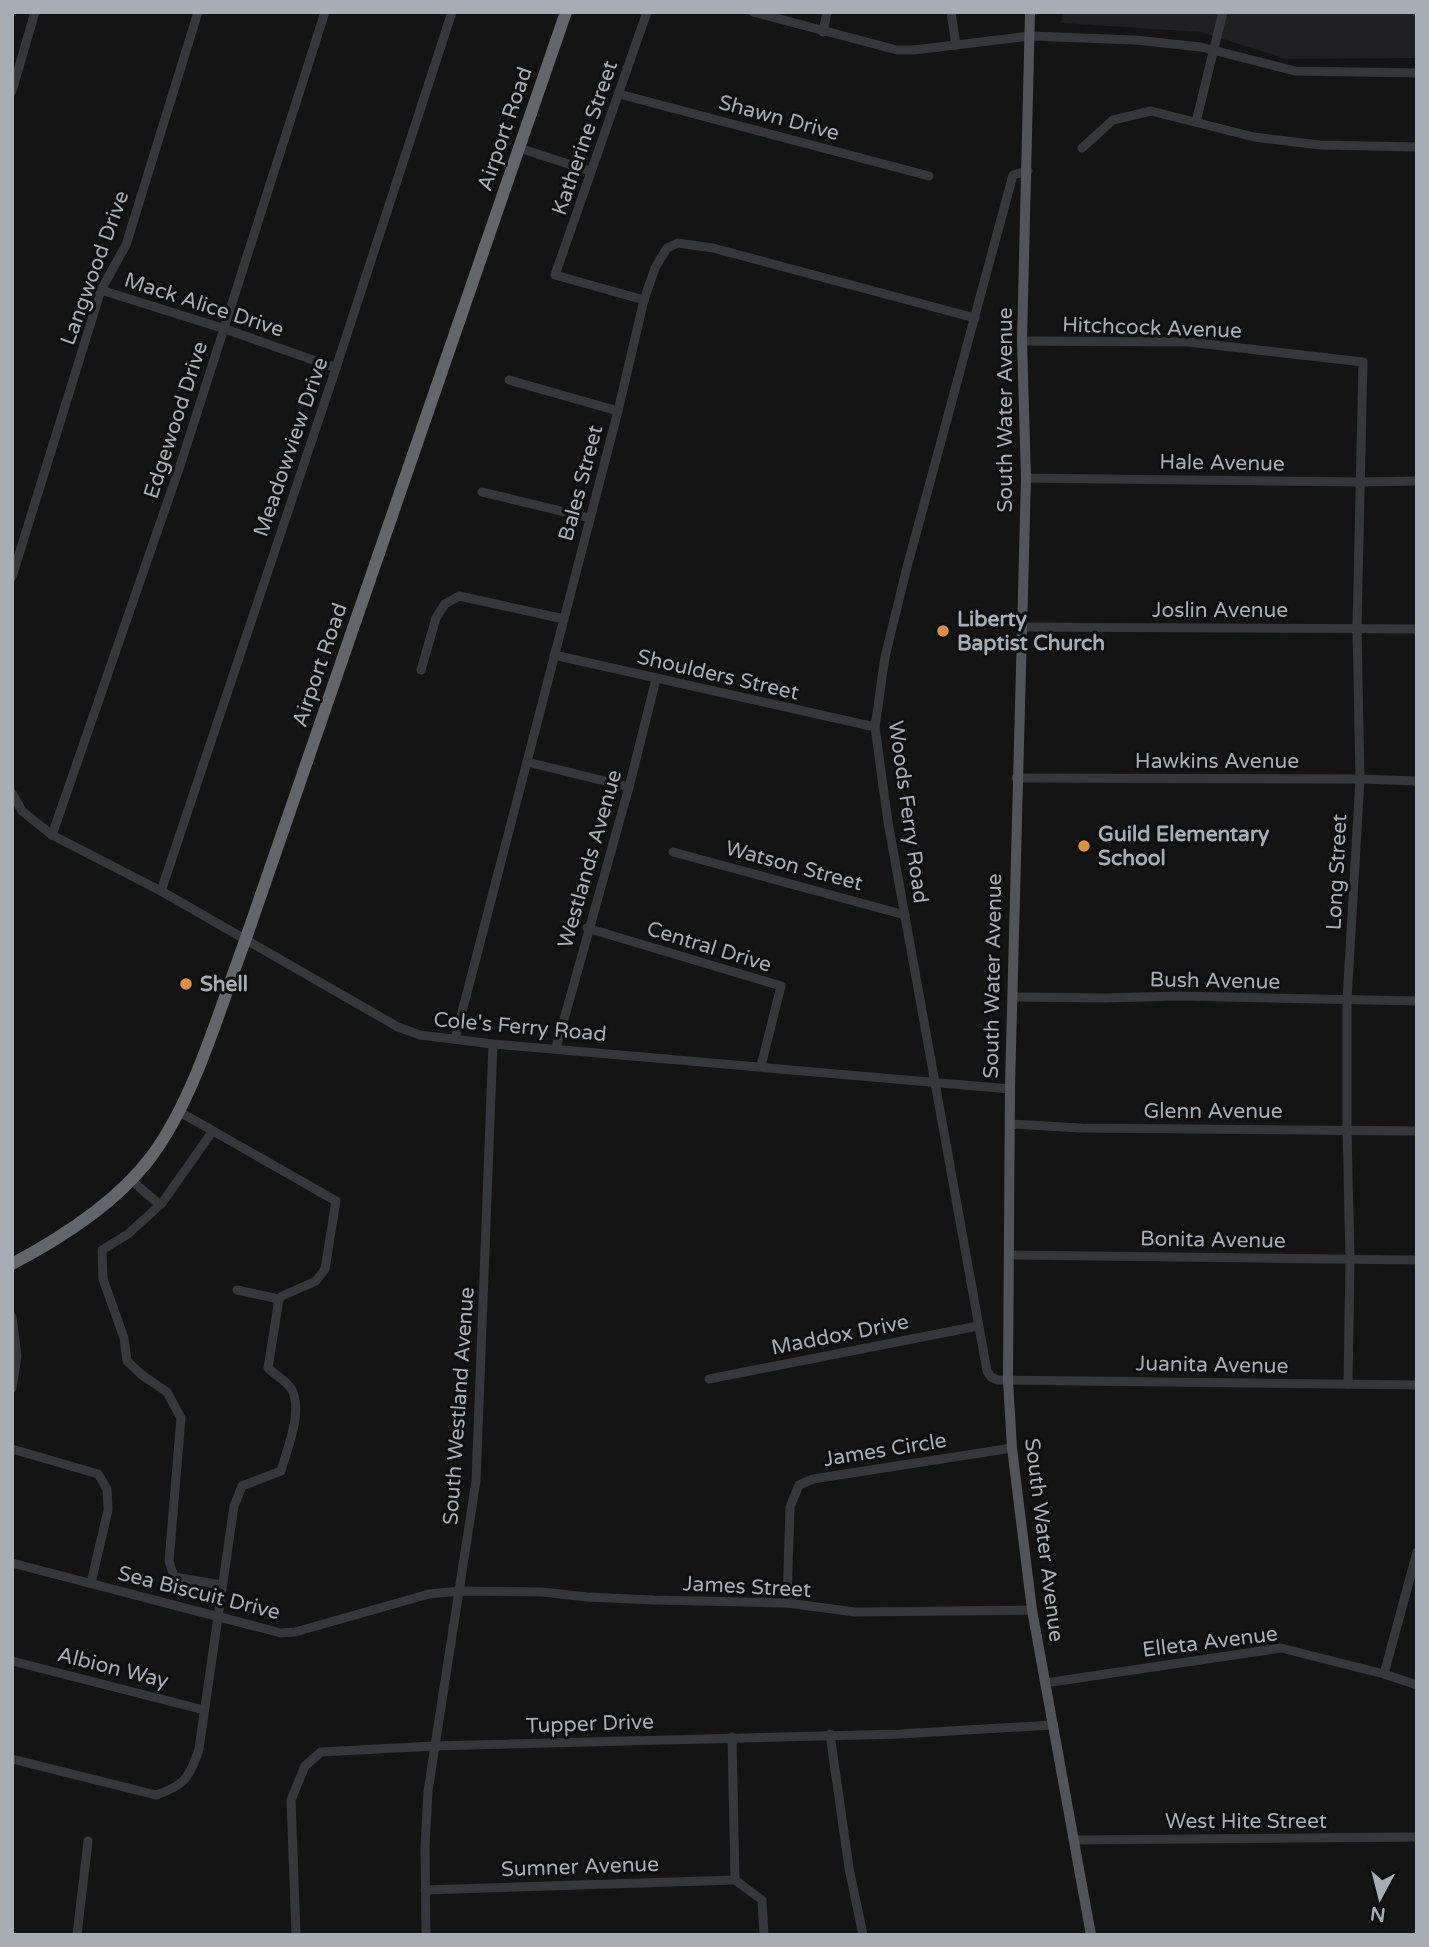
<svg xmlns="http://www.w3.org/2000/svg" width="1429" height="1947" viewBox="0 0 1429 1947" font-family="'Varela Round',sans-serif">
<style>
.built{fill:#202022}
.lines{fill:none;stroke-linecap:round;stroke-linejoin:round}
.minor{stroke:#35373a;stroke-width:9}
.major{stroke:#515458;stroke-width:10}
.highway{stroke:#62656a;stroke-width:12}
.poi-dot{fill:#dd8f44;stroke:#0f0f10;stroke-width:2.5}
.labels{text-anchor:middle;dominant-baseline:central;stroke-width:6;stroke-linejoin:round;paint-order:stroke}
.street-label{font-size:21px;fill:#a7adb4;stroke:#0f0f10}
.poi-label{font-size:21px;font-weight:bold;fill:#a7adb4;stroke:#0f0f10;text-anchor:start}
</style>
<rect width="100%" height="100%" fill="#141415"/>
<!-- built -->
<path class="built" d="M1063 12H1417V58L1286 59 1201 32 1061 23Z"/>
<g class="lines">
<!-- minor -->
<g class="minor">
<path d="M753 12 897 50H914L1030 36 1135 40 1201 47 1295 71 1417 73"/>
<path d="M951 12 956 45"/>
<path d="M823 32 827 12"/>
<path d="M12 91 35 12"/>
<path d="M619 94 929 176"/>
<path d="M1196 122 1223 12"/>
<path d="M519 148 590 171"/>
<path d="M1082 148 1113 120 1151 111 1254 137 1320 145 1417 147"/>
<path d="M1028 171 1013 175 906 571 885 657 875 727 888 822 987 1371 991 1377 998 1380 1417 1385"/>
<path d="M101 290 225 329 336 368"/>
<path d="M644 300 555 275 647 12"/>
<path d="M1022 341 1188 342 1363 362 1357 628 1360 779 1347 1000V1129L1350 1259 1348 1384"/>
<path d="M509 380 618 411"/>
<path d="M1026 478 1361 482 1417 481"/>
<path d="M482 492 590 518"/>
<path d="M12 577 101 290 126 245 198 12"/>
<path d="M1022 627 1417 629"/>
<path d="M554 655 875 727"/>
<path d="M421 670 436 618 445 604 459 596 564 619"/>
<path d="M527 762 629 787"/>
<path d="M1016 778 1360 779 1417 781"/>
<path d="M12 793 22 811 52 835 161 891 398 1027 420 1035 493 1044 1010 1089"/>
<path d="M52 835 181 463 325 12"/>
<path d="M673 852 905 915"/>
<path d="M161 891 336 368 452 12"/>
<path d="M587 928 781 986 761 1066"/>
<path d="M1013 997 1105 998 1179 996 1417 1001"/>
<path d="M455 1039 618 411 644 300 655 268 667 248 678 243 713 248 975 318"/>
<path d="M556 1048 629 787 656 679"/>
<path d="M1010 1124 1081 1128 1417 1131"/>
<path d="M212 1132 162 1203 128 1234 102 1250 103 1279 124 1338 127 1361 142 1375 167 1392 181 1418 169 1561 174 1577 222 1585"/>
<path d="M131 1180 160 1205"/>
<path d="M1009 1255 1417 1260"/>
<path d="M237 1290 279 1299"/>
<path d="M12 1317 17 1356 12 1388"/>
<path d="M709 1379 978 1326"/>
<path d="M12 1449 98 1474 107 1489 108 1510 91 1583"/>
<path d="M12 1563 281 1633 295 1632 429 1594 460 1591 542 1592 587 1597 654 1600 787 1603 855 1612 1032 1610"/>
<path d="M787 1603 790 1507 799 1485 813 1479 1012 1448"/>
<path d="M12 1661 204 1710"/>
<path d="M1384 1674 1417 1552"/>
<path d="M1045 1683 1281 1648 1384 1674 1417 1685"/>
<path d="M830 1734 849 1868 863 1935"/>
<path d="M732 1737 735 1880"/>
<path d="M12 1759 156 1795C184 1786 190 1777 199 1749L234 1506 242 1486 281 1471C287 1449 303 1412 292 1390 287 1381 275 1375 268 1368L279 1299 282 1296 316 1281 325 1269 336 1201 178 1111"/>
<path d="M1075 1840 1417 1837"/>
<path d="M735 1880 762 1900 764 1935"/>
<path d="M425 1890 735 1880"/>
<path d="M77 1935 88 1841"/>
<path d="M296 1935 291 1800 305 1766 321 1752 434 1746 900 1734 1053 1725"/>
<path d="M426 1935 425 1847 428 1791 476 1481 493 1044"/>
</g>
<!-- major -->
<path class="major" d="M1030 12 1022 341 1026 478 1010 1086 1008 1380 1012 1448 1032 1610 1091 1935"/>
<!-- highway -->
<path class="highway" d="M12 1264C63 1237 116 1203 151 1157 195 1098 219 1010 245 941L566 12"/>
</g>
<!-- markers -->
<g class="poi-dot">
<circle cx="943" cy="631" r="7"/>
<circle cx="1084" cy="846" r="7"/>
<circle cx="186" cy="984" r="7"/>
</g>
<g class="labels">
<!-- street labels -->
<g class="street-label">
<text transform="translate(779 118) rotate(15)">Shawn Drive</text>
<text transform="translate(505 129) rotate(-71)">Airport Road</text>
<text transform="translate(585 138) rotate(-71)">Katherine Street</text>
<text transform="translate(95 268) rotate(-70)">Langwood Drive</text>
<text transform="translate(204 305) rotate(18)">Mack Alice Drive</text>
<text transform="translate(1152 328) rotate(2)">Hitchcock Avenue</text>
<text transform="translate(1005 410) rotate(-90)">South Water Avenue</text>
<text transform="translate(176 420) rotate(-72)">Edgewood Drive</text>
<text transform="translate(291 447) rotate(-71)">Meadowview Drive</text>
<text transform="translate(1222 463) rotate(1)">Hale Avenue</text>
<text transform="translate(581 483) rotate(-75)">Bales Street</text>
<text x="1220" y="610">Joslin Avenue</text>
<text transform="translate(320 665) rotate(-71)">Airport Road</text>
<text transform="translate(718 675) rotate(13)">Shoulders Street</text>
<text x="1217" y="761">Hawkins Avenue</text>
<text transform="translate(908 812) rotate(82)">Woods Ferry Road</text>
<text transform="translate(590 859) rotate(-74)">Westlands Avenue</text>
<text transform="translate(794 866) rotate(15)">Watson Street</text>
<text transform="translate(1337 872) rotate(-87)">Long Street</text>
<text transform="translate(709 947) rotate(17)">Central Drive</text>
<text transform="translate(993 976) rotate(-89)">South Water Avenue</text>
<text transform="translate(1215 981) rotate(1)">Bush Avenue</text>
<text transform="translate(520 1027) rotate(5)">Cole's Ferry Road</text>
<text x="1213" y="1111">Glenn Avenue</text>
<text transform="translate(1213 1240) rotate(1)">Bonita Avenue</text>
<text transform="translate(840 1335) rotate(-11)">Maddox Drive</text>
<text transform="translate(1212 1365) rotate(1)">Juanita Avenue</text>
<text transform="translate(459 1406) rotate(-86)">South Westland Avenue</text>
<text transform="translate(885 1450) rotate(-9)">James Circle</text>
<text transform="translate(1044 1540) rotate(83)">South Water Avenue</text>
<text transform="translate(747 1587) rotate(3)">James Street</text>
<text transform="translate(199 1593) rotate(14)">Sea Biscuit Drive</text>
<text transform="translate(1210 1642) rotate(-7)">Elleta Avenue</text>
<text transform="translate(113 1668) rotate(14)">Albion Way</text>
<text transform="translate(590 1724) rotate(-2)">Tupper Drive</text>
<text x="1246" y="1821">West Hite Street</text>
<text transform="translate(580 1867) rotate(-2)">Sumner Avenue</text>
</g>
<!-- poi labels -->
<g class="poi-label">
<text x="957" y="619">Liberty<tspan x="957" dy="24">Baptist Church</tspan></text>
<text x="1098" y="834">Guild Elementary<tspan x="1098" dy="24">School</tspan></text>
<text x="200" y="984">Shell</text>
</g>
</g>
<!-- border -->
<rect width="1429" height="1947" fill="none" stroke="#a7adb4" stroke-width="28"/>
<!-- north arrow -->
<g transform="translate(1380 1898) rotate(187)" stroke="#0f0f10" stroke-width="5" paint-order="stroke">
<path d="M0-5L12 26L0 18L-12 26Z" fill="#a7adb4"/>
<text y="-10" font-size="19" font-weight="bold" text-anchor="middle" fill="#a7adb4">N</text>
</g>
</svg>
